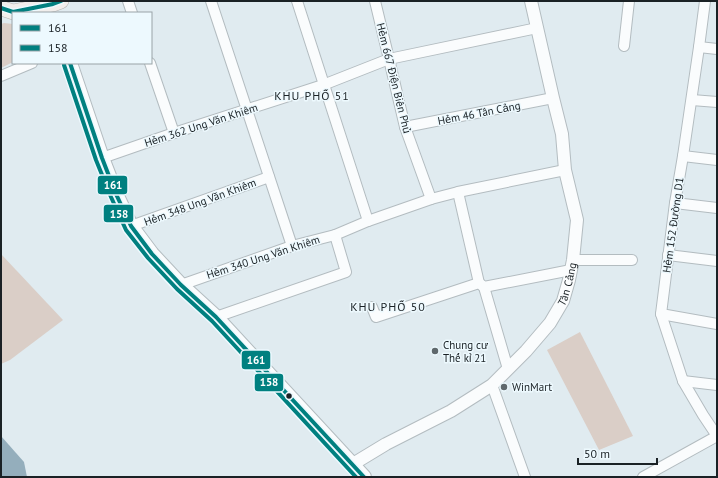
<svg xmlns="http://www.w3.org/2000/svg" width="718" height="478" viewBox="0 0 718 478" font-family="'PT Sans',sans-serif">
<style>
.green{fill:#dacec7}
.water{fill:#94aebc}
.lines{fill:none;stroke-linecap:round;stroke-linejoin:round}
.minor-casing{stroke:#b3bcc0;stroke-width:12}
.tertiary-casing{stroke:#b3bcc0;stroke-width:14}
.secondary-casing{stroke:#b3bcc0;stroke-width:16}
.primary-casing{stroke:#b5b2b0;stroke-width:16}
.minor{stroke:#fafcfd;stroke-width:10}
.tertiary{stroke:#fafcfd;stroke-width:12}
.secondary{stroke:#fafcfd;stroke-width:14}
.primary{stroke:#f1eeec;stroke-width:15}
.bus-1-casing{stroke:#edf9fe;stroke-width:7}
.bus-2-casing{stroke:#edf9fe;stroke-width:7}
.bus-1{stroke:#008080;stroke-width:4}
.bus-2{stroke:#008080;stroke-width:4}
.poi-dot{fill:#5f686c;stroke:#edf9fe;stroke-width:1.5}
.bus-dot{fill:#1a2125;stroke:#edf9fe;stroke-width:1.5}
.labels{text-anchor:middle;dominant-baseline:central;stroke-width:3;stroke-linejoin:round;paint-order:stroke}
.street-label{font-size:11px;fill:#1a2125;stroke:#edf9fe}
.poi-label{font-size:11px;fill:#1a2125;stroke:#edf9fe;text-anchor:start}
.neighbourhood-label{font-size:12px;letter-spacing:1px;fill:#1a2125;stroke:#edf9fe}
.line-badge{stroke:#edf9fe;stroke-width:1.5}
.badge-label{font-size:11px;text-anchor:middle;font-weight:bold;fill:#fff}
</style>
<rect width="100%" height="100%" fill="#e0ebf0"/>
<!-- green -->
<g class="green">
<path d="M4 23 13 24V62L1 68V24Z"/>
<path d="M1 254 63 320 10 360 1 364Z"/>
<path d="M580 332 633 436 599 450 547 350Z"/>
</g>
<!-- water -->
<path class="water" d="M1 436 24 462 27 477H1Z"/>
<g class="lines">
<defs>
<g id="minor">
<path d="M128 1 132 13"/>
<path d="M211 1 292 246"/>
<path d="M297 1 368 221"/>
<path d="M375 1 389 59 405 127 431 199"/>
<path d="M705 1 699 47 683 156 675 203 661 314 683 381 703 415 717 436"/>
<path d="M624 46 629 1"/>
<path d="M699 47 717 49"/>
<path d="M150 63 174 133"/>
<path d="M1 76 32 63"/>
<path d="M692 100 717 102"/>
<path d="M405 127 553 98"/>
<path d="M683 156 717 160"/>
<path d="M102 158 174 133 323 85 389 59 537 28"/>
<path d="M458 192 479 283"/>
<path d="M675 203 717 208"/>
<path d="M131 226 269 177"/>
<path d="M668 255 717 261"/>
<path d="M573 260H632"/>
<path d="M181 285 292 246 335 235 368 221 431 199 458 192 565 170"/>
<path d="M484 287 508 369"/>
<path d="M372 307 376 317 479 283 484 287 571 270"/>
<path d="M661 314 717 324"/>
<path d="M216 317 346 272 335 235"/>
<path d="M683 381 717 385"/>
<path d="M492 385 525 477"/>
<path d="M643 477 717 436"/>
</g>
<g id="tertiary">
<path id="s1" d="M353 464 386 444 451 411 492 385 526 351 550 323 563 301 569 280 573 260 577 220 565 170 562 134 553 98 531 1"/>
</g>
<path id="secondary" d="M70 63 102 158 116 194 131 226 152 254 181 285 216 317 364 477"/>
<path id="primary" d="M1 8 13 12 53 4 61 1"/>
</defs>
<!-- minor casing -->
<use href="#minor" class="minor-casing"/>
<!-- tertiary casing -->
<use href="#tertiary" class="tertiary-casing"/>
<!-- secondary casing -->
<use href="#secondary" class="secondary-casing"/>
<!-- primary casing -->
<use href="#primary" class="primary-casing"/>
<!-- minor -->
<use href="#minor" class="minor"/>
<!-- tertiary -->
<use href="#tertiary" class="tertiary"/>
<!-- secondary -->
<use href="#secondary" class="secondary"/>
<!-- primary -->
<use href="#primary" class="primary"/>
<defs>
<g id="bus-1">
<path d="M1 8 13 12 53 4 61 1"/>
<path d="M70 63 102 158 116 194 131 226 152 254 181 285 216 317 364 477"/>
</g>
<path id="bus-2" d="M64 65 96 160 111 197 126 230 148 258 177 289 212 321 356 477"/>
</defs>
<!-- bus-1 casing -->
<use href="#bus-1" class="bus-1-casing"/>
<!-- bus-2 casing -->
<use href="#bus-2" class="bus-2-casing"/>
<!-- bus-1 -->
<use href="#bus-1" class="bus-1"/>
<!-- bus-2 -->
<use href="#bus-2" class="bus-2"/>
</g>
<!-- markers -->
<g class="poi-dot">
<circle cx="435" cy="351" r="4"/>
<circle cx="504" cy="387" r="4"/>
</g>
<circle class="bus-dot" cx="289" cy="396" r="3.5"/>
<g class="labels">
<!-- street labels -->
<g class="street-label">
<text transform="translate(394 78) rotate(76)">Hẻm 667 Điện Biên Phủ</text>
<text transform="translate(479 113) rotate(-11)">Hẻm 46 Tân Cảng</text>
<text transform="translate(201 125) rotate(-18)">Hẻm 362 Ung Văn Khiêm</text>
<text transform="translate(200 202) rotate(-20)">Hẻm 348 Ung Văn Khiêm</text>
<text transform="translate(673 225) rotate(-82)">Hẻm 152 Đường D1</text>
<text transform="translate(263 257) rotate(-18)">Hẻm 340 Ung Văn Khiêm</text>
<text stroke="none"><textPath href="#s1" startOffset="288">Tân Cảng</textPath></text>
</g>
<!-- poi labels -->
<g class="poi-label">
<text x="443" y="345">Chung cư<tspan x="443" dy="13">Thế kỉ 21</tspan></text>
<text x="512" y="387">WinMart</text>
</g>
<!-- neighbourhood labels -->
<g class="neighbourhood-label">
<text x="312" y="95">KHU PHỐ 51</text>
<text x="388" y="306">KHU PHỐ 50</text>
</g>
</g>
<g class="line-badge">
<rect x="97" y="175" width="31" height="20" rx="4" fill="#008080"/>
<rect x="103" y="204" width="31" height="19" rx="4" fill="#008080"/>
<rect x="241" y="350" width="30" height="20" rx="4" fill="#008080"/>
<rect x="254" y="373" width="30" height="19" rx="4" fill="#008080"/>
</g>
<g class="badge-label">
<text x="113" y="189">161</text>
<text x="119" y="218">158</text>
<text x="256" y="364">161</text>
<text x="269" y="386">158</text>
</g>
<!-- border -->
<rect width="718" height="478" fill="none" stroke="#1a2125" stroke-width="4"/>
<!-- legend -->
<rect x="12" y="12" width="140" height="52" fill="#edf9fe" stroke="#99a3a7"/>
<rect x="20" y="25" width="20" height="6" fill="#008080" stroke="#99a3a7"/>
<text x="48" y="32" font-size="12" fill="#1a2125">161</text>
<rect x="20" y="45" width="20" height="6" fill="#008080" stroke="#99a3a7"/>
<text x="48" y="52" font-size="12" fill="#1a2125">158</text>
<!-- scale -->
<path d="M578 458v6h79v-6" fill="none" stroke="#1a2125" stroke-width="2"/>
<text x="584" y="458" font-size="12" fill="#1a2125" stroke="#edf9fe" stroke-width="3" paint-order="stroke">50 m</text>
</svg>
